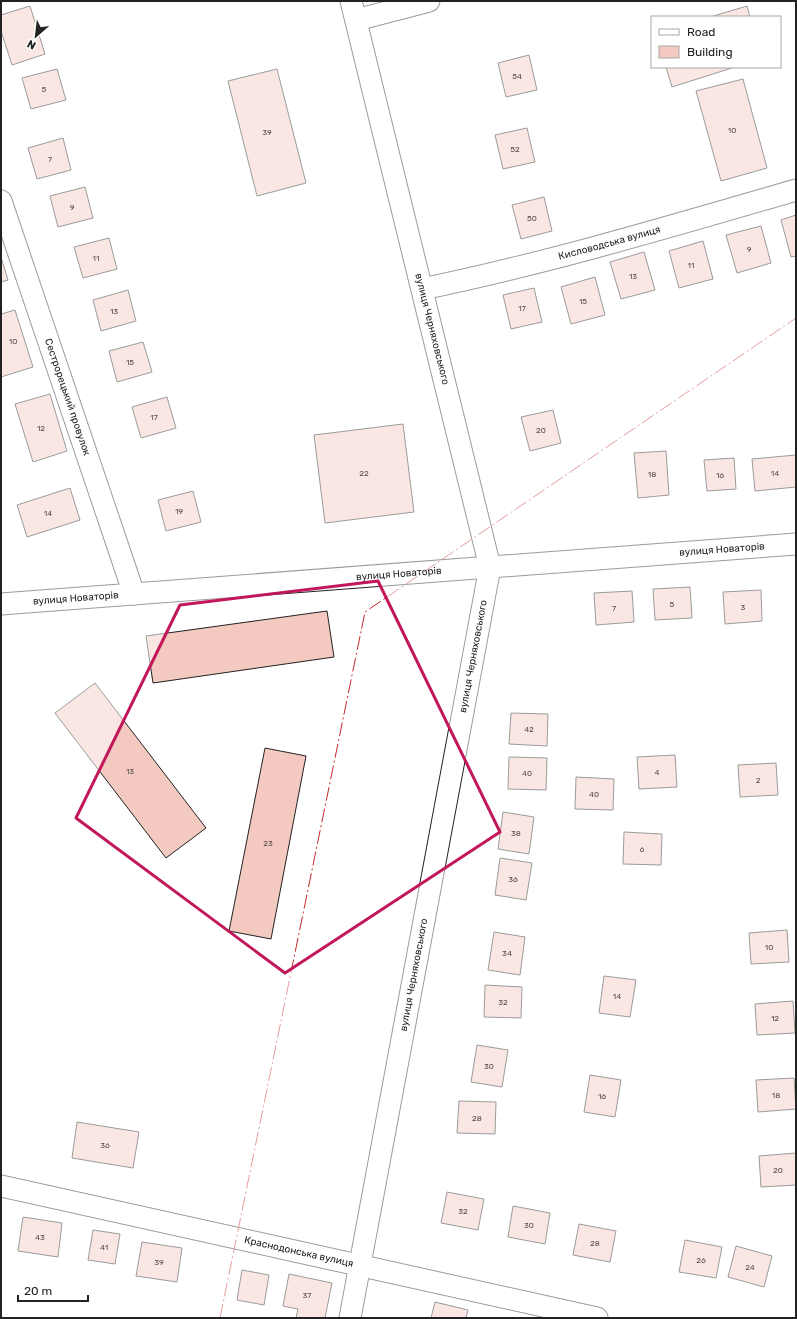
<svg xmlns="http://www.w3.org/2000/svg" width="797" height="1319" viewBox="0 0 797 1319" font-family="Rubik,sans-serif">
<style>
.building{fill:#f3c9c0;stroke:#222}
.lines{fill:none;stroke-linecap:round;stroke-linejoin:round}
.minor-casing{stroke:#222;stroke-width:23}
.minor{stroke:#fff;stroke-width:21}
.power{stroke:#c62828;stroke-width:1;stroke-dasharray:14 3 2 3;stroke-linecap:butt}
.marked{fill:none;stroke:#c2185b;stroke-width:3;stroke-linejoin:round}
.labels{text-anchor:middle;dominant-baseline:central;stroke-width:3;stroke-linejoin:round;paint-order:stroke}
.number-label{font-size:8px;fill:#564c4a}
.street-label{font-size:10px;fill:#222;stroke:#fff}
</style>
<rect width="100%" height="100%" fill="#fff"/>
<!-- building -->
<g class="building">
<path d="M30 6 45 54 12 65 1 31V15Z"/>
<path d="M747 6 750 17H710Z"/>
<path d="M529 55 537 90 506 97 498 63Z"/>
<path d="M666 67H735L672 87Z"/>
<path d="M57 69 66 100 31 109 22 78Z"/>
<path d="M277 69 306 183 257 196 228 81Z"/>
<path d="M743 79 767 168 721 181 696 91Z"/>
<path d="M527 128 535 162 503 169 495 135Z"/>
<path d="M63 138 71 170 37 179 28 148Z"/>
<path d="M85 187 93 218 58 227 50 196Z"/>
<path d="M544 197 552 231 521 239 512 205Z"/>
<path d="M796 215V256L791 257 781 220Z"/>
<path d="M761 226 771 263 737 273 726 235Z"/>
<path d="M109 238 117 269 83 278 74 247Z"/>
<path d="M703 241 713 279 679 288 669 251Z"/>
<path d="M644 252 655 290 621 299 610 262Z"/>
<path d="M1 257 8 280 1 282Z"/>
<path d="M595 277 605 315 571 324 561 287Z"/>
<path d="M534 288 542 322 511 329 503 295Z"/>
<path d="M128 290 136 321 101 331 93 300Z"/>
<path d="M15 310 33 367 1 377V314Z"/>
<path d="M143 342 152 372 117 382 109 351Z"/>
<path d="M50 394 67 451 33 462 15 404Z"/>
<path d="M167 397 176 428 141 438 132 407Z"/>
<path d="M553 410 561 443 530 451 521 417Z"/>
<path d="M403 424 414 512 325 523 314 435Z"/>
<path d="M666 451 669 495 638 498 634 453Z"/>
<path d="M796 455V487L755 491 752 459Z"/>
<path d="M734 458 736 489 707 491 704 460Z"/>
<path d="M70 488 80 520 27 537 17 505Z"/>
<path d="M193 491 201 522 166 531 158 500Z"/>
<path d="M690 587 692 618 655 620 653 589Z"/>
<path d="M761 590 762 621 725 624 723 592Z"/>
<path d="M632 591 634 622 596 625 594 593Z"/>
<path d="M327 611 334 657 153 683 146 636Z"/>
<path d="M95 683 206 828 166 858 55 713Z"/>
<path d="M511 713 548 714 547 746 509 744Z"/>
<path d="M265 748 306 756 271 939 229 931Z"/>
<path d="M675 755 677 787 639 789 637 757Z"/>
<path d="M509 757 547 758 546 790 508 789Z"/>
<path d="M776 763 778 795 740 797 738 765Z"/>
<path d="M576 777 614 779 613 810 575 809Z"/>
<path d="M503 812 534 817 529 854 498 849Z"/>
<path d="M624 832 662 834 661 865 623 864Z"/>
<path d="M500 858 532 863 526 900 495 895Z"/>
<path d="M787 930 789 962 751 964 749 933Z"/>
<path d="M494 932 525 937 520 975 488 970Z"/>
<path d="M604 976 636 980 630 1017 599 1013Z"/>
<path d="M485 985 522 987 521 1018 484 1017Z"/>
<path d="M793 1001 795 1033 757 1035 755 1004Z"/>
<path d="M477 1045 508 1050 502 1087 471 1082Z"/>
<path d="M590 1075 621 1080 615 1117 584 1112Z"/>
<path d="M794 1078 796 1109 758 1112 756 1080Z"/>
<path d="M459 1101 496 1102 495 1134 457 1133Z"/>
<path d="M77 1122 139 1132 133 1168 72 1158Z"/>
<path d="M796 1153V1185L761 1187 759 1156Z"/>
<path d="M447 1192 484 1199 478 1230 441 1223Z"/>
<path d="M513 1206 550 1213 545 1244 508 1237Z"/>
<path d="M23 1217 62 1223 58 1257 18 1251Z"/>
<path d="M579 1224 616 1231 610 1262 573 1255Z"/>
<path d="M93 1230 120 1234 115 1264 88 1260Z"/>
<path d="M685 1240 722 1247 716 1278 679 1272Z"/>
<path d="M142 1242 182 1248 177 1282 136 1276Z"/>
<path d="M736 1246 772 1256 764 1287 728 1277Z"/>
<path d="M242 1270 269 1275 264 1305 237 1300Z"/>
<path d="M289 1274 332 1283 325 1318H296L298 1309 283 1306Z"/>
<path d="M435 1302 468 1310 466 1318H431Z"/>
</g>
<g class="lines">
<defs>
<g id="minor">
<path d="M356 20 429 1"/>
<path id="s1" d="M1 201 134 594"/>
<path id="s2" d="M422 289C548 263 672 226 796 190"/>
<path id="s3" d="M1 604 796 544"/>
<path id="s4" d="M1 1186 597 1318"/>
<path id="s5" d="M350 1318 490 567 351 1"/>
</g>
</defs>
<!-- minor casing -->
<use href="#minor" class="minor-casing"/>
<!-- minor -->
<use href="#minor" class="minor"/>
<!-- power -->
<path class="power" d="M220 1318 365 612 796 318"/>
</g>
<!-- marked area -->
<path d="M0 0H797V1319H0ZM378 581 500 832 285 973 76 818 180 605Z" fill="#fff" fill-opacity=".55" fill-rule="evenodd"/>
<path class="marked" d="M378 581 500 832 285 973 76 818 180 605Z"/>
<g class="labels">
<!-- number labels -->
<g class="number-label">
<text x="517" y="76">54</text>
<text x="44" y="89">5</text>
<text x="732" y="130">10</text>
<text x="267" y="132">39</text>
<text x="515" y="149">52</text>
<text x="50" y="159">7</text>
<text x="72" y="207">9</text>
<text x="532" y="218">50</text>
<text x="749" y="249">9</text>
<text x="96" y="258">11</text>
<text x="691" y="265">11</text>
<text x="633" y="276">13</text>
<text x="583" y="301">15</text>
<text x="522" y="308">17</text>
<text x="114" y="311">13</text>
<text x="13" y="341">10</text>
<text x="130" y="362">15</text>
<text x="154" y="417">17</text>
<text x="41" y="428">12</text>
<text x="541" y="430">20</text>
<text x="364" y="473">22</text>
<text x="775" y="473">14</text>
<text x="652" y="474">18</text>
<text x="720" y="475">16</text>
<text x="179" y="511">19</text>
<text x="48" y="513">14</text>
<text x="672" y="604">5</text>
<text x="743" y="607">3</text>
<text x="614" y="608">7</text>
<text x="529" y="729">42</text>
<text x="130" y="771">13</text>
<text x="657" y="772">4</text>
<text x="527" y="773">40</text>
<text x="758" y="780">2</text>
<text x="594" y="794">40</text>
<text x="516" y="833">38</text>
<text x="268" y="843">23</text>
<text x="642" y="849">6</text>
<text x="513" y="879">36</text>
<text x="769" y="947">10</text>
<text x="507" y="953">34</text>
<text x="617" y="996">14</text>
<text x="503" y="1002">32</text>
<text x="775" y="1018">12</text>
<text x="489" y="1066">30</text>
<text x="776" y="1095">18</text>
<text x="602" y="1096">16</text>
<text x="477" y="1118">28</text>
<text x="105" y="1145">36</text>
<text x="778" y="1170">20</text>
<text x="463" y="1211">32</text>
<text x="529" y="1225">30</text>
<text x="40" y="1237">43</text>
<text x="595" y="1243">28</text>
<text x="104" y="1247">41</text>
<text x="701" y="1260">26</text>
<text x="159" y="1262">39</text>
<text x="750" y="1267">24</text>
<text x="307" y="1295">37</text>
</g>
<!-- street labels -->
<g class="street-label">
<text stroke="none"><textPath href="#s2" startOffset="193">Кисловодська вулиця</textPath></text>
<text transform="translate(432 329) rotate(76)">вулиця Черняховського</text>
<text stroke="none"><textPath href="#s1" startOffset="207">Сестрорецький провулок</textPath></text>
<text stroke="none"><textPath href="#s3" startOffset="723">вулиця Новаторів</textPath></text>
<text stroke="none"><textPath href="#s3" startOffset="399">вулиця Новаторів</textPath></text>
<text stroke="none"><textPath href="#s3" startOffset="75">вулиця Новаторів</textPath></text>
<text stroke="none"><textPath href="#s5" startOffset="673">вулиця Черняховського</textPath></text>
<text stroke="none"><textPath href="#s5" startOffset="349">вулиця Черняховського</textPath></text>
<text stroke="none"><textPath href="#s4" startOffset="305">Краснодонська вулиця</textPath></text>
</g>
</g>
<!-- border -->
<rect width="797" height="1319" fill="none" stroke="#222222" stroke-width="4"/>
<!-- legend -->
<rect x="651" y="16" width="130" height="52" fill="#ffffff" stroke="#a7a7a7"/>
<rect x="659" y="29" width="20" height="6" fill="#ffffff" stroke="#a7a7a7"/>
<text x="687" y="36" font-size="12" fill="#222222">Road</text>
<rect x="659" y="46" width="20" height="12" fill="#f3c9c0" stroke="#a7a7a7"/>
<text x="687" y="56" font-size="12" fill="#222222">Building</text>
<!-- north arrow -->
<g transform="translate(36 36) rotate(208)" stroke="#ffffff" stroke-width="3" paint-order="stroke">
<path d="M0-3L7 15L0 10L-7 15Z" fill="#222222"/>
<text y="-6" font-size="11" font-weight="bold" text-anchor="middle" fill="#222222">N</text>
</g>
<!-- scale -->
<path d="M18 1295v6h70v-6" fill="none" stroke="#222222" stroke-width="2"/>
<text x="24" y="1295" font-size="12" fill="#222222" stroke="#ffffff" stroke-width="3" paint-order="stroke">20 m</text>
</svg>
